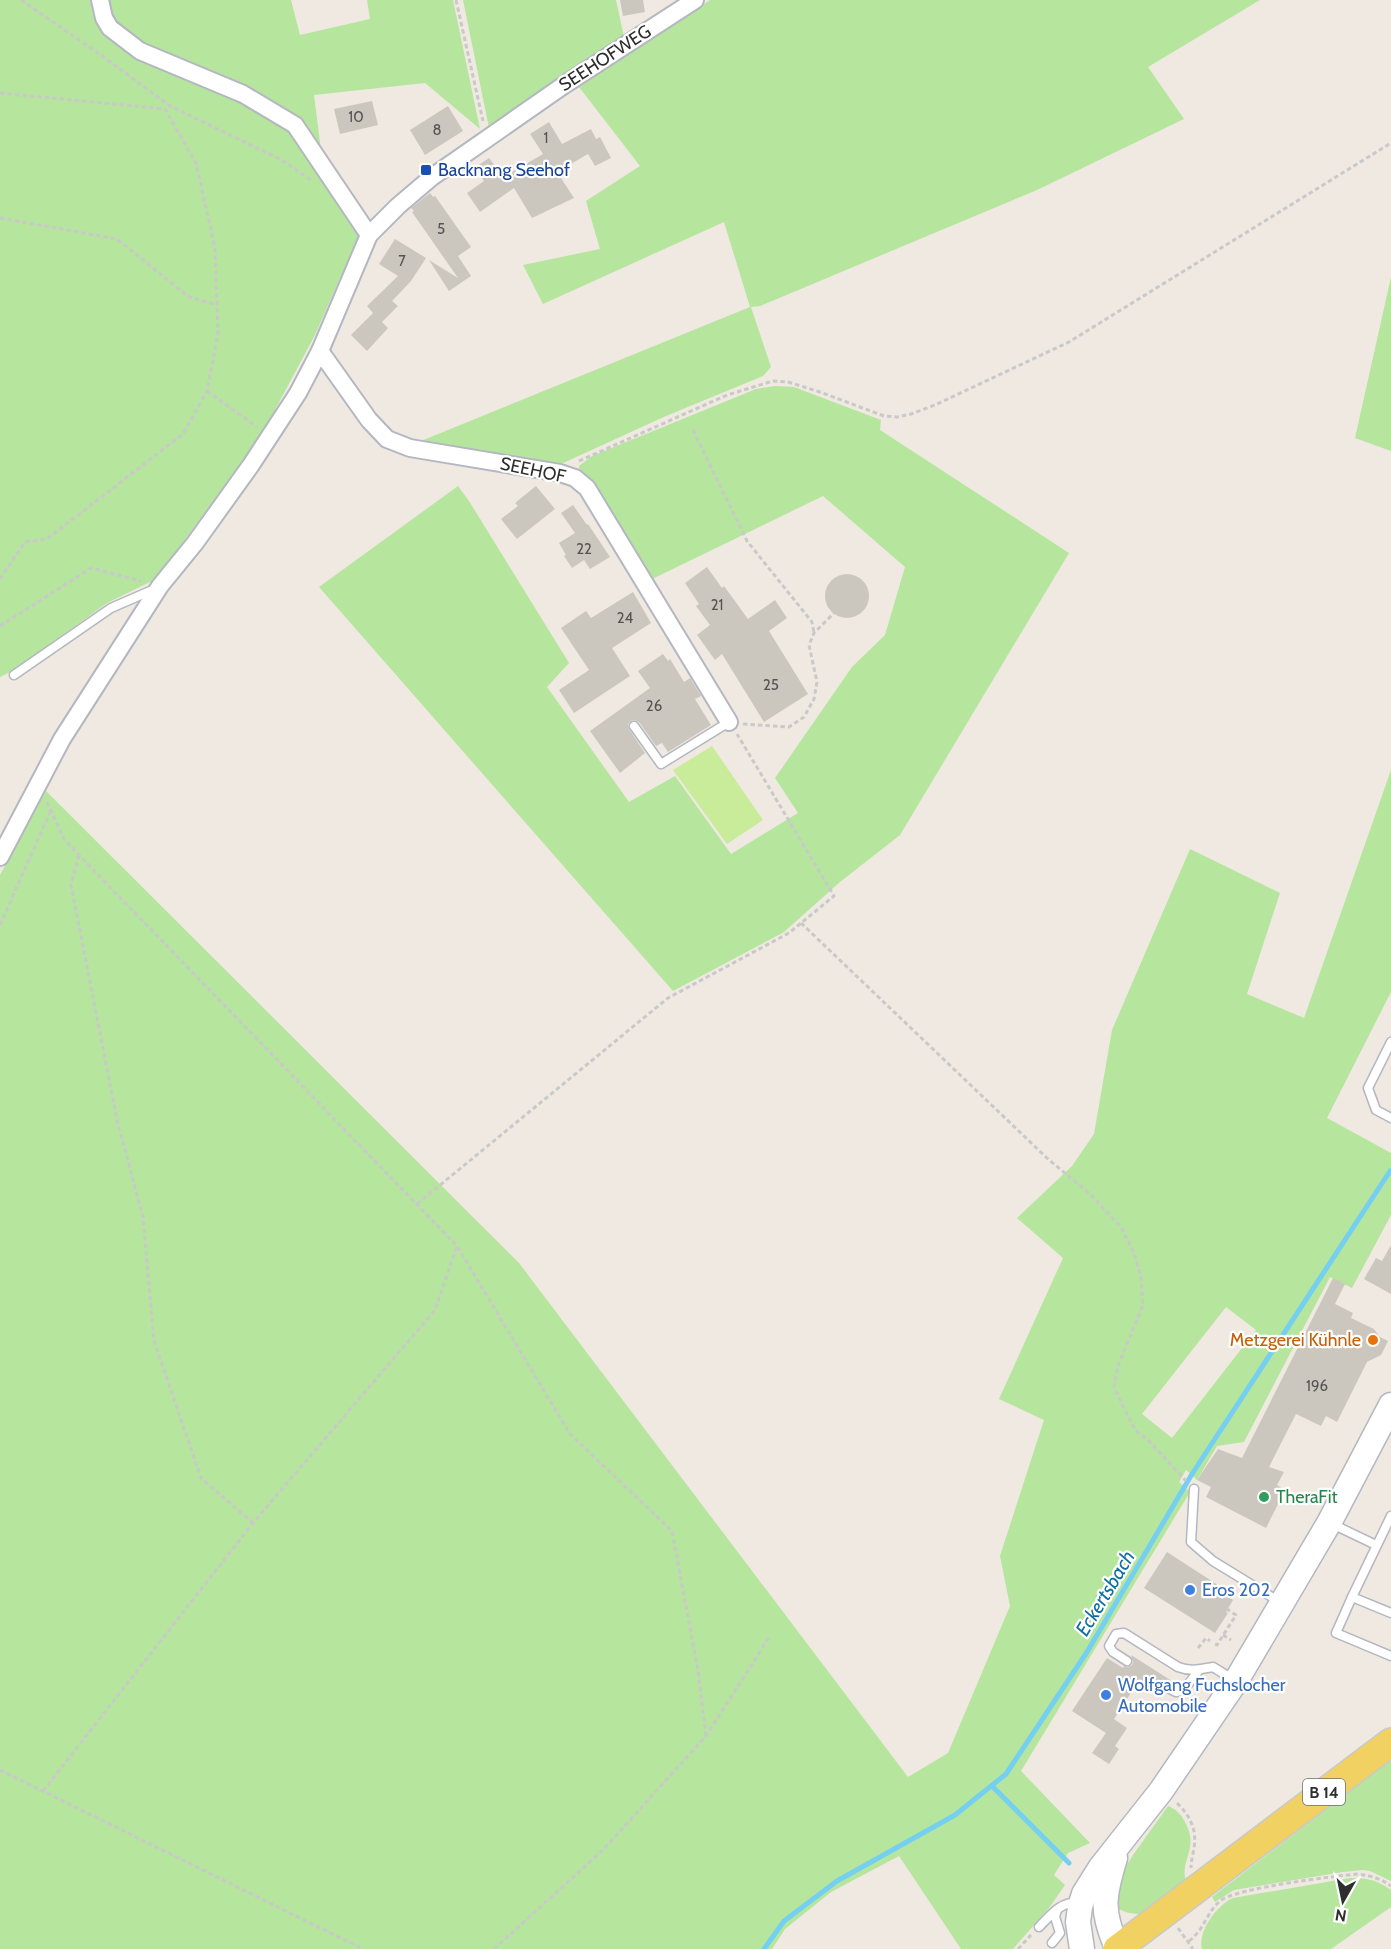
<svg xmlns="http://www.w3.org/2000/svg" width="1391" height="1949" viewBox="0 0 1391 1949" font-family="Cabin,sans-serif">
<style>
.green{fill:#b6e59e;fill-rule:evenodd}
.pitch{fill:#c9ec9a}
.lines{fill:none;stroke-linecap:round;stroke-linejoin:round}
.stream{stroke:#75cff0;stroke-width:5}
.building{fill:#cbc7bf}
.lane-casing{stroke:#b4b7c1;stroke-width:11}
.street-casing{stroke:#b4b7c1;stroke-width:20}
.secondary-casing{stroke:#b4b7c1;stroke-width:27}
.primary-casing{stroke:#c9c9c9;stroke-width:30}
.path{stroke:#c9c9c9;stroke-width:3;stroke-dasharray:4.5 3;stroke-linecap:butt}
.lane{stroke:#fff;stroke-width:8}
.street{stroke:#fff;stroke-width:16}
.secondary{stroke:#fff;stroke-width:24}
.primary{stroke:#f2d163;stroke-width:27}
.transit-dot{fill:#1a4fb4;stroke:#fff;stroke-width:2}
.food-dot{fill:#e8710a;stroke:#fff;stroke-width:2}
.leisure-dot{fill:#2e9e5b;stroke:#fff;stroke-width:2}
.shop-dot{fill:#3f7fe0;stroke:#fff;stroke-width:2}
.labels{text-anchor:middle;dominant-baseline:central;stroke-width:4.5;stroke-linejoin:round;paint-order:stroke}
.number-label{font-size:15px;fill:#555452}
.shield{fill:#fff;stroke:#6d6d6d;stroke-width:1.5}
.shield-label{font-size:16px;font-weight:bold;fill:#2e2e2e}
.street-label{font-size:18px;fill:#2e2e2e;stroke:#fff}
.transit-label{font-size:18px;fill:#164399;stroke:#fff;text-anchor:start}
.food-label{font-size:18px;fill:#c56008;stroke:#fff;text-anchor:end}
.leisure-label{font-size:18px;fill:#27864d;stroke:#fff;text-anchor:start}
.shop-label{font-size:18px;fill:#366cbe;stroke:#fff;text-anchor:start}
.water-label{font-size:20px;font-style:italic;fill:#0d6fa3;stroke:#fff}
</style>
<rect width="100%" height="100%" fill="#efe9e1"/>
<!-- green -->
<g class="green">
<path d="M0 0H90L94 19 116 42 259 110 296 136 319 177 361 235 339 280 315 335 261 436 156 579 107 603 14 670 0 677Z"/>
<path d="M106 0H291L300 35 370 19 367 0H453L480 129 425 83 314 95 321 150 310 133 285 111 141 46C120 32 111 27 106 0Z"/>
<path d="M463 0H616L624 37 489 128Z"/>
<path d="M710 0H1260L1148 67 1184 119 1037 190 760 306 751 307 771 367 763 376 666 416 561 464 416 443 750 307 724 222 543 304 523 265 600 249 586 201 640 166 579 87Z"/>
<path d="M1391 277V451L1355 438Z"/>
<path d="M775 386 794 387 881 420 880 430 1069 553 900 835 840 882 784 932 673 991 319 587 458 486 469 501 569 663 547 687 629 802 675 776 731 854 798 813 775 778 852 667 885 635 905 567 823 496 648 581 580 473 579 466 592 456 756 389Z"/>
<path d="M1391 770V992L1327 1118 1391 1153V1215L1352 1288 1330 1277 1244 1442 1217 1446 1197 1480 1186 1470 1179 1482 1190 1492 1021 1771 1090 1843 1068 1853 1054 1875 1065 1885 1049 1908 1013 1949H961L899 1856 831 1892 785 1929 772 1949H0V875L46 791 519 1263 908 1777 948 1753 1010 1606 1000 1556 1044 1420 999 1399 1063 1258 1017 1218 1072 1166 1094 1134 1112 1030 1190 849 1280 893 1247 994 1304 1018ZM1226 1307 1256 1330 1172 1438 1142 1414Z"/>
<path d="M1391 1760V1881L1370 1871 1363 1870 1343 1872 1234 1890 1215 1902 1212 1897Z"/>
<path d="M1168 1806C1176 1809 1181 1814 1185 1822 1200 1849 1179 1860 1186 1881L1143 1914C1132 1914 1123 1913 1115 1906L1117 1881 1133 1855Z"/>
<path d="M1350 1878C1367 1878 1377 1880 1391 1890V1907L1331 1949H1202C1197 1932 1217 1905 1233 1898Z"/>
</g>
<!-- pitch -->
<path class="pitch" d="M712 746 763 820 727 844 673 770Z"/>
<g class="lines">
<!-- stream -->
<g class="stream">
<path d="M992 1786 1069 1863"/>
<path d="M764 1949 784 1921 837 1881 955 1815 1006 1774 1087 1652 1192 1474 1390 1171"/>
</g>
</g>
<!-- building -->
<g class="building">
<path d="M620 0H643L645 12 623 16Z"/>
<path d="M372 101 378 125 340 134 334 109Z"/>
<path d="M448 106 463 131 425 155 410 130Z"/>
<path d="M549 122 562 144 591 129 596 139 600 137 611 158 595 166 588 154 557 172 574 198 532 218 514 188 480 212 467 193 484 181 474 168 489 158 503 177 543 154 530 134Z"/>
<path d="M430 193 433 197 435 196 471 247 458 256 471 276 449 291 429 260 458 278 412 212 414 211 411 208Z"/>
<path d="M395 239 426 258 411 281 392 301 398 306 382 322 388 328 367 351 351 335 373 313 367 306 398 276 379 264Z"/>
<path d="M536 486 555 509 517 539 501 519 518 506 515 503Z"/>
<path d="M573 505 587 525 588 524 610 557 590 569 584 560 572 568 564 556 566 555 559 543 575 533 561 513Z"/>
<path d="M707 567 722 588 724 586 748 619 775 600 787 618 769 631 808 694 764 722 722 654 715 660 697 635 710 625 696 606 699 604 685 583Z"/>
<circle cx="847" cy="596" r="22"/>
<path d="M633 592 651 623 612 648 630 676 574 713 559 690 589 670 561 628 586 611 591 618Z"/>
<path d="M663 654 668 661 670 659 684 682 690 678 701 696 695 699 711 725 668 752 662 743 656 746 639 722 634 720 631 721 628 724 629 729 645 753 620 773 590 731 650 688 638 671Z"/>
<path d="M1391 1245V1294L1364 1279 1376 1258 1382 1261Z"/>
<path d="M1333 1278 1345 1284 1335 1304 1353 1313 1351 1318 1374 1329 1380 1337 1388 1341 1381 1355 1367 1362 1337 1422 1326 1416 1321 1426 1296 1414 1269 1467 1284 1472 1277 1485 1285 1490 1266 1528 1206 1497 1211 1487 1197 1480 1218 1449 1242 1458Z"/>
<path d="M1167 1552 1221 1587 1219 1590 1233 1600 1226 1612 1228 1613 1215 1633 1144 1588Z"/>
<path d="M1131 1655 1172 1681 1163 1685 1164 1694 1140 1679 1114 1719 1127 1728 1115 1746 1119 1749 1109 1764 1092 1753 1106 1733 1072 1711 1107 1658 1123 1668 1124 1666 1127 1667 1132 1665 1133 1662Z"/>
</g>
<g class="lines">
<defs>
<g id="lane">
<path d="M14 675 111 608 157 588"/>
<path d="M634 726 661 764 729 722"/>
<path d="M1391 1042 1368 1088 1376 1110 1391 1118"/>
<path d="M1194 1489 1191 1542 1213 1561 1280 1602"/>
<path d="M1391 1516 1352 1597 1391 1613"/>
<path d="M1330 1523 1376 1545"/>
<path d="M1352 1597 1336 1633 1391 1656"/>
<path d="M1127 1661 1113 1652 1109 1646 1116 1634 1124 1633 1178 1667C1191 1672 1200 1669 1213 1667L1234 1680"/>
<path d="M1168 1688 1176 1692 1183 1691 1199 1670"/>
<path d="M1039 1927C1051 1915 1060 1902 1078 1902"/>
<path d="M1052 1943 1060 1933 1055 1917 1057 1910"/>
</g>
<g id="street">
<path d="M100 0 104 18 110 28 140 51 243 94 295 125 369 235"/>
<path d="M320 351 369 420 387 439 410 448 560 473 575 478 587 488 729 722"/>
<path d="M0 857 62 739 160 586 195 543 251 465 298 393 320 351 369 235 398 206 432 177 564 85 695 0"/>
</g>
<g id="secondary">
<path d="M1115 1858C1103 1897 1101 1911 1117 1948"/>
<path d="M1082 1949 1078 1922 1080 1907 1084 1894 1101 1867 1161 1791 1236 1681 1329 1523 1391 1405"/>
</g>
<path id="primary" d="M1117 1949 1391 1742"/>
</defs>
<!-- lane casing -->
<use href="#lane" class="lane-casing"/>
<!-- street casing -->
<use href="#street" class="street-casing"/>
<!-- secondary casing -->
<use href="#secondary" class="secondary-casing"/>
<!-- primary casing -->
<use href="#primary" class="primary-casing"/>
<!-- path -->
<g class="path">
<path d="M21 0 101 55 170 106 282 160 312 181"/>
<path d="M456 0 483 121"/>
<path d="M0 93 165 109"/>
<path d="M0 218 117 239 189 297 217 305"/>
<path d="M207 391 257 427"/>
<path d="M693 430 747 541 812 622 814 633"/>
<path d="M579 461 727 395 773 381 788 382 820 392 884 416 897 417 911 414 935 405 1069 342 1391 143"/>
<path d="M0 579 25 542 47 539 183 434 207 391 218 334 215 248 196 163 165 109"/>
<path d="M0 626 91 568 141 581"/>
<path d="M743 724 789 727 804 717 814 699 817 682 809 645 814 633 834 613"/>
<path d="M47 802 64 839 79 855 457 1246 570 1434 672 1531 698 1671 706 1736"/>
<path d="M79 855 71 885 117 1120 143 1217 154 1341 201 1478 253 1523"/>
<path d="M801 923 1048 1159 1090 1194 1121 1227 1134 1253 1141 1278 1143 1305 1118 1366 1114 1387 1135 1430 1148 1440 1186 1481"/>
<path d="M0 925 51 810"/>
<path d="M417 1204 668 998 789 933 834 896 737 734"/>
<path d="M1223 1635 1231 1640"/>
<path d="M1215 1644 1217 1645 1236 1615 1227 1609"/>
<path d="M1198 1648 1206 1638 1210 1641"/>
<path d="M0 1770 363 1949"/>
<path d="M43 1791 253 1523 435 1310 457 1246"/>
<path d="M1177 1803C1190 1816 1197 1829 1194 1848 1193 1855 1191 1861 1191 1868"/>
<path d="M1178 1928 1193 1949"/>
<path d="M1189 1941C1205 1929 1206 1913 1220 1901 1235 1888 1335 1876 1358 1874 1371 1876 1380 1878 1391 1886"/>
<path d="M494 1949 603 1850 706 1736 770 1636"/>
<path d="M1018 1949 1031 1935"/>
</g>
<!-- lane -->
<use href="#lane" class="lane"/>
<!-- street -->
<use href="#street" class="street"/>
<!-- secondary -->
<use href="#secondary" class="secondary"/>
<!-- primary -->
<use href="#primary" class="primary"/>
</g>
<!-- markers -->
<rect class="transit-dot" x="420" y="164" width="12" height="12" rx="3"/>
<circle class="food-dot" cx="1373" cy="1340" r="6"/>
<circle class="leisure-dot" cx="1264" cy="1497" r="6"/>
<g class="shop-dot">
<circle cx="1190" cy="1590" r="6"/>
<circle cx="1106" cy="1695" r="6"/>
</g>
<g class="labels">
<!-- number labels -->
<g class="number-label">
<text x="356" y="117">10</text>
<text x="437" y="130">8</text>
<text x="546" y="138">1</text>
<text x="441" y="229">5</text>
<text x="402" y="261">7</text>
<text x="584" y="549">22</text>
<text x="717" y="605">21</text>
<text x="625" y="618">24</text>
<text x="771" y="685">25</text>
<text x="654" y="706">26</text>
<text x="1317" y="1386">196</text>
</g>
<!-- shield labels -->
<rect class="shield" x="1303" y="1779" width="42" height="26" rx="4.5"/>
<g class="shield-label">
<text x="1324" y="1792">B 14</text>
</g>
<!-- street labels -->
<g class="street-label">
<text transform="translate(605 58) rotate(-33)">SEEHOFWEG</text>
<text transform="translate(533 470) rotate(12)">SEEHOF</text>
</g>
<!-- transit labels -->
<g class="transit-label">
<text x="438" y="170">Backnang Seehof</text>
</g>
<!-- food labels -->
<g class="food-label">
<text x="1361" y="1340">Metzgerei Kühnle</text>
</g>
<!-- leisure labels -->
<g class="leisure-label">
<text x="1276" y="1497">TheraFit</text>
</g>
<!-- shop labels -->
<g class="shop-label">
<text x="1202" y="1590">Eros 202</text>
<text x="1118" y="1685">Wolfgang Fuchslocher<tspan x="1118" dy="21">Automobile</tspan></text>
</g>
<!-- water labels -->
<g class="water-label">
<text transform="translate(1105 1593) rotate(-59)">Eckertsbach</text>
</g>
</g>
<!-- north arrow -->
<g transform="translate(1343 1901) rotate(189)" stroke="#ffffff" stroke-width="4.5" paint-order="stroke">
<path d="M0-4.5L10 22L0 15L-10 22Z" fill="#2e2e2e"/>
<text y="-9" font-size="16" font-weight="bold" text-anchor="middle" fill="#2e2e2e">N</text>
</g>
</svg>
